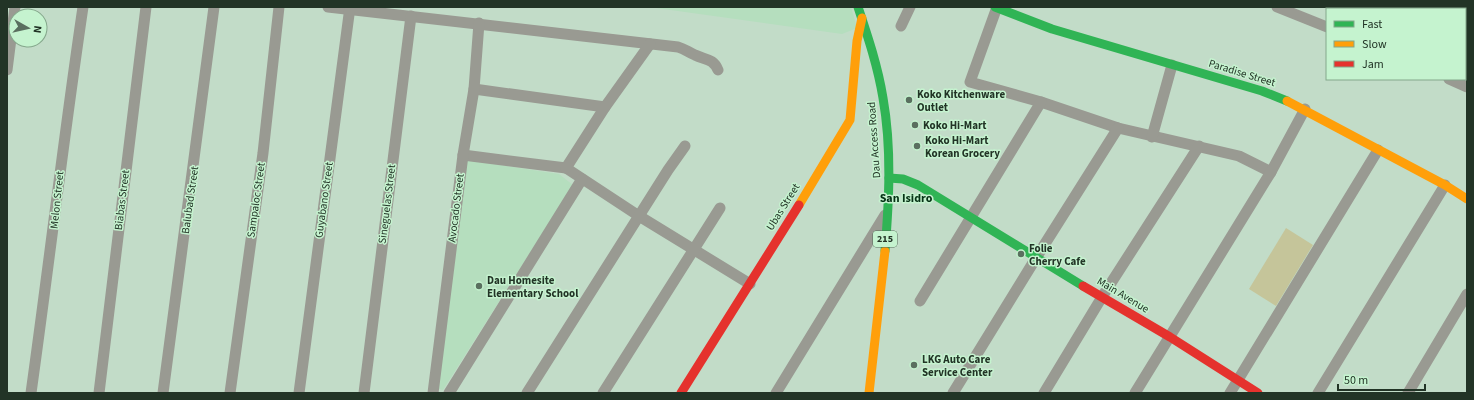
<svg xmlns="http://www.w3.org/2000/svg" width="1474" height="400" viewBox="0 0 1474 400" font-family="'Source Sans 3',sans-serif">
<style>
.built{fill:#b5debe}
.green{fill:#c5c59a}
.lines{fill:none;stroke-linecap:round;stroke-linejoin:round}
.street{stroke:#999a92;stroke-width:11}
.fast{stroke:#30b455;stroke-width:9}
.slow{stroke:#ff9f0a;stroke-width:9}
.jam{stroke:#e5322d;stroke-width:9}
.poi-dot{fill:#5a6f5f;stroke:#c5f3cf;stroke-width:1.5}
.labels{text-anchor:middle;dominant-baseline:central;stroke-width:3;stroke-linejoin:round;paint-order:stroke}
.shield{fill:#c5f3cf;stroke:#536d59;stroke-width:1}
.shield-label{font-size:10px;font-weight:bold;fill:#223426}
.street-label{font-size:11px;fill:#223426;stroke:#c5f3cf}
.poi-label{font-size:11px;font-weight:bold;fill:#223426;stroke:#c5f3cf;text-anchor:start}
.neighbourhood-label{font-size:12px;font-weight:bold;fill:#063216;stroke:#c5f3cf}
</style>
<rect width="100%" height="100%" fill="#c2dcc8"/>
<!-- built -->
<g class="built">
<path d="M649 7H851L857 28 842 34Z"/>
<path d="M467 160 559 174 573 185 443 390 435 388Z"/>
</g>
<!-- green -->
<path class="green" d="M1286 228 1313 245 1276 306 1249 289Z"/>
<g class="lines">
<!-- street -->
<g class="street">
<path d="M328 7 678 47C685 49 688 52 695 55 705 60 713 58 718 70"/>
<path d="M997 7 970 82 1041 102 1118 128 1239 156 1271 172"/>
<path d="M1277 7 1327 27"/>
<path d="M901 26 910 7"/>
<path d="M7 70 15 7"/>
<path d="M1449 79 1467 87"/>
<path d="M474 89 605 107"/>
<path d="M1152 137 1172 65"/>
<path d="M463 155 566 168 639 216 750 284"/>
<path d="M566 168 605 107 650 44"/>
<path d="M920 301 1041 102"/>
<path d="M31 393C49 264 64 135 83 7"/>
<path d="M99 393 146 7"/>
<path d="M163 393 214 7"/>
<path d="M230 393 263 153 279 7"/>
<path d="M299 393 350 7"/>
<path d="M364 393 411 16"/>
<path d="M433 393 463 155 474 89 479 23"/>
<path d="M449 393 582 179"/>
<path d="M527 393 668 170 685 146"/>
<path d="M603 393 720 208"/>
<path d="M776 393 885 215"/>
<path d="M953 393 1036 258 1118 128"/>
<path d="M1044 393 1102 297 1199 146"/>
<path d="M1135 393 1271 172 1305 109"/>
<path d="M1230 393 1378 150"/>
<path d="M1318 393 1445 185"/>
<path d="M1408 393 1467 294"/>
</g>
<!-- fast -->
<g class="fast">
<path d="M858 7C868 37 878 67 883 98 892 149 889 201 885 251"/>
<path d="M995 7 1052 29 1262 91 1287 101"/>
<path d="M889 178 903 179 918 185 1083 286"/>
</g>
<!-- slow -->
<g class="slow">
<path d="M1287 101 1445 185 1467 199"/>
<path d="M799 205 850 120 857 41 862 18"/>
<path d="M869 393 885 251"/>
</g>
<!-- jam -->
<g class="jam">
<path d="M1083 286 1170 337 1258 393"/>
<path d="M681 393 799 205"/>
</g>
</g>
<!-- markers -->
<g class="poi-dot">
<circle cx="909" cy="100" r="4"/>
<circle cx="915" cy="125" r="4"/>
<circle cx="917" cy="146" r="4"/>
<circle cx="1021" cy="254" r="4"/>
<circle cx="479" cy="286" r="4"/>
<circle cx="914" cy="365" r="4"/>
</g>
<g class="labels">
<!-- shield labels -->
<rect class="shield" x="873" y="231" width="24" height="16" rx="3"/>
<g class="shield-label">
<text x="885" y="239">215</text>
</g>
<!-- street labels -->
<g class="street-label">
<text transform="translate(1242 73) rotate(17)">Paradise Street</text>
<text transform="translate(874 140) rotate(-94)">Dau Access Road</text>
<text transform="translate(57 200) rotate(-84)">Melon Street</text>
<text transform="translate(122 200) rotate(-83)">Biabas Street</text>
<text transform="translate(190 200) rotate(-82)">Balubad Street</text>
<text transform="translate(256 200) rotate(-82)">Sampaloc Street</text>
<text transform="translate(324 200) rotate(-82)">Guyabano Street</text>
<text transform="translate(387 204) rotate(-83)">Sineguelas Street</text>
<text transform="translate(783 207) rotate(-58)">Ubas Street</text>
<text transform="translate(456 208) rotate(-83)">Avocado Street</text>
<text transform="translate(1123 295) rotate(31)">Main Avenue</text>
</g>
<!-- poi labels -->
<g class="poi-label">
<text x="917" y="94">Koko Kitchenware<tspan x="917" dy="13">Outlet</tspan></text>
<text x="923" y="125">Koko Hi-Mart</text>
<text x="925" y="140">Koko Hi-Mart<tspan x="925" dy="13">Korean Grocery</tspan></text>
<text x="1029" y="248">Folie<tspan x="1029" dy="13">Cherry Cafe</tspan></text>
<text x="487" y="280">Dau Homesite<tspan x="487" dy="13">Elementary School</tspan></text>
<text x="922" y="359">LKG Auto Care<tspan x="922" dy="13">Service Center</tspan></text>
</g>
<!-- neighbourhood labels -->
<g class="neighbourhood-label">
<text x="906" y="198">San Isidro</text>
</g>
</g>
<!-- border -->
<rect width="1474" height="400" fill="none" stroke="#223426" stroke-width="16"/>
<!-- legend -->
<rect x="1326" y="8" width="140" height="72" fill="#c5f3cf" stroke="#84a78b"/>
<rect x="1334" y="21" width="20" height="6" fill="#30b455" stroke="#84a78b"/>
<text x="1362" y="28" font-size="12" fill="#223426">Fast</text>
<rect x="1334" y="41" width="20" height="6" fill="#ff9f0a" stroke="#84a78b"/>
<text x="1362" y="48" font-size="12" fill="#223426">Slow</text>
<rect x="1334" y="61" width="20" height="6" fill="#e5322d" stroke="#84a78b"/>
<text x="1362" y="68" font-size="12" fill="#223426">Jam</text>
<!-- north arrow -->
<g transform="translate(28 28) rotate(98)"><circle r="19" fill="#c5f3cf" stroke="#84a78b"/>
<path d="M0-3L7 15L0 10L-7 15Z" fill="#5a6f5f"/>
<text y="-6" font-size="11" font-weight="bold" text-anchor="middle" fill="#223426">N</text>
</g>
<!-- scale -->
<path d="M1338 384v6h87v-6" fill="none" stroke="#223426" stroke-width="2"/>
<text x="1344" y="384" font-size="12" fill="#223426" stroke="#c5f3cf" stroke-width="3" paint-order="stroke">50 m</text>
</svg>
